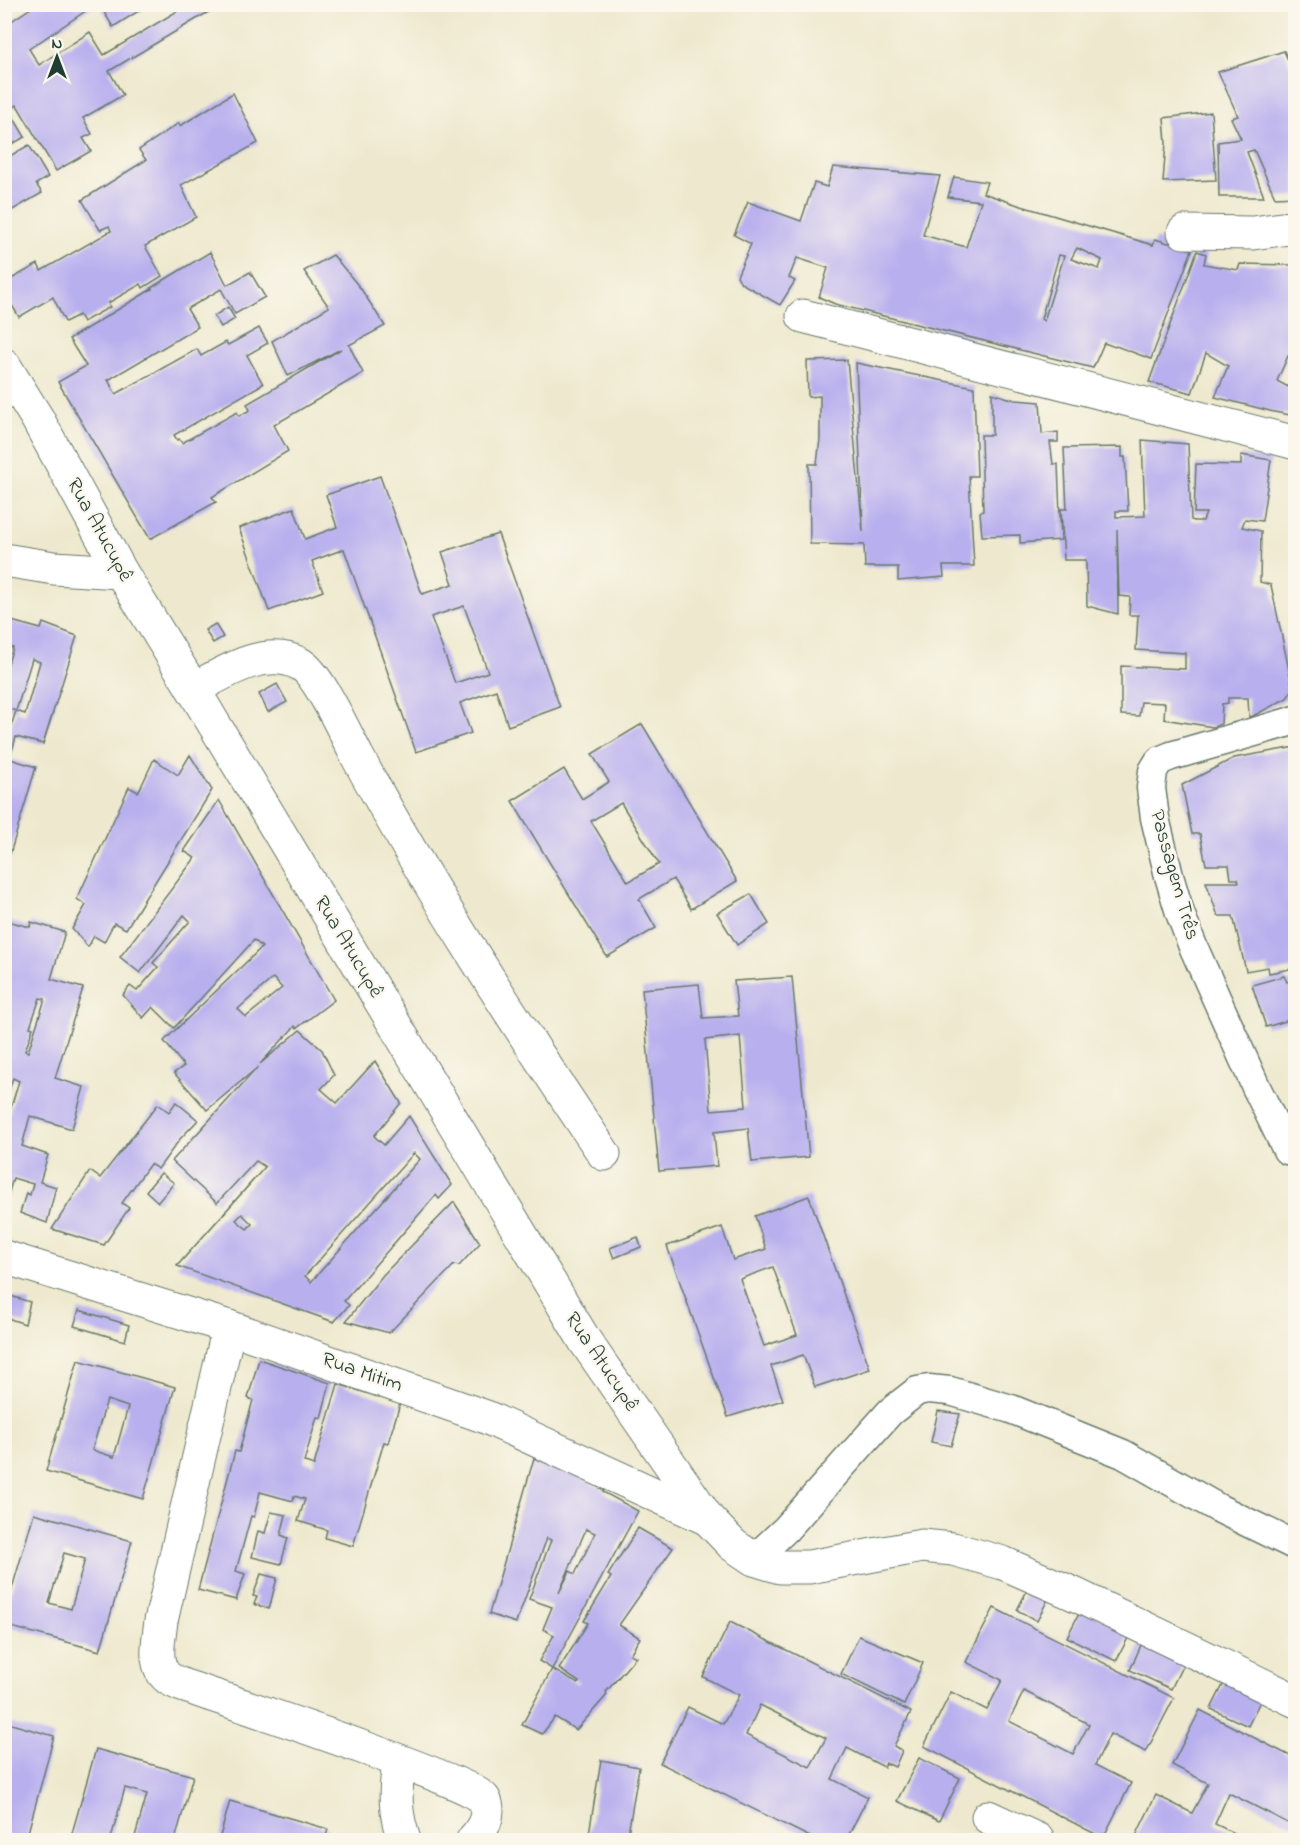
<svg xmlns="http://www.w3.org/2000/svg" width="1300" height="1845" viewBox="0 0 1300 1845" font-family="'Indie Flower',sans-serif">
<style>
.building{fill:#b8afee;fill-rule:evenodd}
.lines{fill:none;stroke-linecap:round;stroke-linejoin:round}
.service-casing{stroke:#67796a;stroke-width:31}
.minor-casing{stroke:#67796a;stroke-width:35}
.service{stroke:#fff;stroke-width:28}
.minor{stroke:#fff;stroke-width:33}
.labels{text-anchor:middle;dominant-baseline:central;stroke-width:4.5;stroke-linejoin:round;paint-order:stroke}
.street-label{font-size:21px;fill:#1f3d34;stroke:#fbf7ec}
</style>
<rect width="100%" height="100%" fill="#fbf7ec"/>
<filter id="ink" filterUnits="userSpaceOnUse"><feTurbulence type="fractalNoise" baseFrequency=".0167" numOctaves="2"/><feDisplacementMap in="SourceGraphic" scale="12" xChannelSelector="R" yChannelSelector="G"/><feConvolveMatrix kernelMatrix="1 2 1 2 8 2 1 2 1" color-interpolation-filters="sRGB"/></filter>
<filter id="wash" filterUnits="userSpaceOnUse"><feTurbulence type="fractalNoise" baseFrequency=".008" numOctaves="4" result="noise"/><feDisplacementMap in="SourceGraphic" scale="24" xChannelSelector="R" yChannelSelector="G"/><feGaussianBlur stdDeviation="1.35" result="paint"/><feColorMatrix in="noise" values="0 0 0 0 0 0 0 0 0 0 0 0 0 0 0 0 0 1.4 0 .05"/><feComposite in="paint" operator="in"/></filter>
<g filter="url(#wash)">
<rect width="100%" height="100%" fill="#eee9ce"/>
<g id="blocks">
<!-- building -->
<g class="building">
<path d="M37 4H96L29 49 39 65 90 32 104 55 189 4H209L210 11 109 71 123 95 83 118 92 134 83 138 91 151 56 171 17 105 9 110 25 137 5 148 10 156 29 145 48 177 36 184 42 193 4 215V26Z"/>
<path d="M99 4H150L113 27Z"/>
<path d="M1284 51 1296 78V196L1275 197 1254 150 1247 152 1264 197H1219L1218 142 1241 139 1231 118 1238 116 1218 72Z"/>
<path d="M233 93 258 143 181 185 196 217 145 246 162 276 143 288 141 284 108 303 110 307 83 322 79 315 65 322 53 297 19 317 4 292V283L38 264 41 271 111 231 109 226 100 230 82 200 146 160 139 150 179 123 180 126Z"/>
<path d="M1211 112 1216 180 1163 182 1166 143 1164 118Z"/>
<path d="M833 167 940 176 923 235 966 247 981 201 948 197 954 177 987 182 983 193 1018 205 1153 245 1155 239 1192 250 1151 359 1116 346 1115 347 1104 343 1093 368 835 304 819 297 828 268 797 258 789 278 795 281 780 305 741 283 737 276 751 244 734 235 748 202 801 221 814 183 827 187ZM1077 248 1102 260 1099 269 1071 259ZM1059 255 1064 256 1044 321 1041 319Z"/>
<path d="M1197 251 1206 254 1204 264 1238 270 1240 264 1296 265V276L1293 281 1296 283V343L1294 346 1296 347V360L1288 356 1277 381 1296 391V416L1274 412 1215 397 1228 366 1206 353 1192 393 1149 382Z"/>
<path d="M210 252 227 285 250 272 265 297 235 314 221 289 187 309 198 327 108 380 116 394 197 349 201 356 226 342 228 345 259 328 268 343 247 355 263 384 174 435 177 440 179 439 182 443 237 412 239 416 250 410 247 404 341 349 288 376 272 341 329 307 304 271 333 255 361 289 385 326 349 345 363 373 274 425 288 451 212 497 216 502 150 539 58 382 86 366 69 339 152 289 151 288Z"/>
<path d="M228 307 235 319 221 327 214 316Z"/>
<path d="M847 360 863 532 856 363 974 387 977 476H969L974 566H943L944 577 898 581V567H865L864 545 810 544 809 464H817L820 439V396L808 397 807 361Z"/>
<path d="M992 393 1015 400 1040 402 1042 434 1058 432V442H1050L1053 464H1058L1061 540 1020 543V535L982 536 980 512 983 511 981 435H992Z"/>
<path d="M1142 440 1188 444 1191 520 1194 521H1203L1206 513H1194L1196 464 1241 465V455L1271 460 1262 521 1245 519 1242 527 1261 531 1260 582 1271 585 1293 689 1287 698 1253 716 1249 717 1248 698H1228V703L1222 704 1221 724 1213 727 1164 719 1165 703 1141 702 1139 716 1121 715V666L1185 669V653L1136 650 1138 615H1129L1130 597 1119 596 1117 529 1118 614 1087 606 1086 560H1064L1061 509H1067L1064 448 1122 447V457H1125L1128 511H1116V517L1145 516Z"/>
<path d="M380 476 422 594 453 584 442 552 498 534 560 707 508 726 496 690 460 703 471 733 416 752 344 549 312 561 323 591 269 611 239 528 294 508 305 539 337 527 326 495ZM464 606 488 672 455 683 431 617Z"/>
<path d="M4 619 41 629 43 623 77 636 43 744 16 737 12 751 4 748 16 711 25 714 40 662 32 659 16 711 4 707V675L13 648 4 645Z"/>
<path d="M215 624 223 637 213 643 205 630Z"/>
<path d="M277 684 287 702 268 712 259 694Z"/>
<path d="M642 724 737 881 691 909 673 879 639 899 656 928 607 957 512 801 564 769 582 799 609 782 592 754ZM621 803 659 864 628 882 591 821Z"/>
<path d="M1296 747V968L1269 973 1268 967 1246 971 1233 916H1218L1206 882H1239L1238 879H1231L1229 865H1206L1200 834H1192L1182 785 1234 758Z"/>
<path d="M190 755 212 790 126 929 114 923 104 942 94 936 88 947 72 929 86 905 77 899 129 787 138 792 140 789 154 759 178 775Z"/>
<path d="M4 757 36 767 7 864 4 863Z"/>
<path d="M219 800 334 1000 297 1028 295 1026 260 1064 300 1030 322 1050 334 1075 321 1089 337 1103 375 1061 401 1103 374 1136 384 1145 409 1116 452 1185 439 1199 436 1195 344 1301 349 1305 334 1322 177 1266 265 1167 256 1161 217 1203 172 1161 258 1067 207 1110 174 1073 184 1066 164 1041 262 947 254 940 174 1028 153 1007 143 1018 123 995 130 986 137 991 158 967 153 963 190 921 184 915 140 973 120 957 195 858 184 851ZM273 978 282 988 246 1017 238 1009ZM414 1153 420 1159 311 1282 305 1276ZM242 1214 252 1224 247 1229 236 1220Z"/>
<path d="M751 894 769 924 737 945 717 913Z"/>
<path d="M4 920 30 927 31 922 65 932 51 979 83 988 55 1078 84 1087 72 1129 30 1116 22 1146 48 1155 40 1182 56 1187 47 1223 20 1213 26 1193 30 1195 33 1184 13 1178 5 1206V1127L19 1081 13 1078 4 1104ZM40 998 45 999 28 1052 25 1051 33 1028 30 1027Z"/>
<path d="M1284 976 1287 982 1296 980V1018L1266 1027 1252 985Z"/>
<path d="M792 977 809 1157 752 1162 748 1128 714 1132 717 1166 659 1171 642 989 699 984 703 1018 738 1016 734 981ZM740 1036 746 1107 711 1110 705 1040Z"/>
<path d="M176 1102 198 1120 180 1139 158 1169 150 1164 122 1203 129 1208 104 1245 52 1229 90 1171 100 1178 158 1104 169 1112Z"/>
<path d="M161 1173 174 1183 158 1202 146 1191Z"/>
<path d="M809 1196 870 1369 815 1387 803 1355 771 1366 783 1400 728 1417 667 1246 722 1227 733 1260 766 1249 755 1216ZM773 1267 797 1335 764 1346 740 1279Z"/>
<path d="M454 1202 480 1243 459 1266 454 1265 389 1333 346 1321 383 1275Z"/>
<path d="M638 1237 641 1247 614 1258 610 1248Z"/>
<path d="M4 1294 30 1302 25 1324 4 1317Z"/>
<path d="M79 1310 129 1325 125 1341 74 1326Z"/>
<path d="M259 1359 330 1383 321 1418 317 1417 304 1462 308 1463 314 1465 338 1384 400 1404 388 1443 384 1442 353 1546 325 1538 327 1530 298 1521 305 1499 294 1496 293 1501 260 1492 254 1517 251 1516 236 1571 245 1574 236 1600 198 1590 235 1451 239 1452 253 1400 248 1398Z"/>
<path d="M78 1360 175 1387 143 1499 46 1471ZM107 1400 128 1407 114 1457 92 1450Z"/>
<path d="M938 1411 960 1414 951 1446 931 1442Z"/>
<path d="M534 1458 571 1472 604 1490 603 1492 638 1511 552 1669 539 1661 554 1635 543 1629 552 1607 529 1599 551 1540 547 1538 516 1623 489 1614ZM586 1529 595 1533 575 1574 570 1571 559 1593Z"/>
<path d="M271 1512 286 1515 281 1535 288 1538 281 1564 252 1557 258 1531 265 1533Z"/>
<path d="M34 1513 132 1541 100 1651 4 1625V1616ZM64 1553 85 1559 71 1609 49 1603Z"/>
<path d="M638 1528 673 1548 619 1625 640 1638 630 1654 636 1657 606 1692 607 1695 576 1730 555 1717 542 1734 522 1725 552 1669 578 1684 579 1682 559 1669 588 1623 584 1621 611 1577 608 1575Z"/>
<path d="M261 1574 277 1578 269 1609 254 1604 257 1597 253 1596Z"/>
<path d="M1031 1583 1051 1593 1037 1621 1017 1610Z"/>
<path d="M994 1608 1174 1698 1146 1752 1110 1734 1095 1765 1131 1783 1103 1838 924 1746 951 1692 987 1710 1002 1680 966 1662ZM1024 1691 1089 1724 1073 1754 1009 1721Z"/>
<path d="M1082 1608 1131 1632 1116 1661 1067 1637Z"/>
<path d="M730 1622 911 1712 894 1746 902 1751 895 1767 886 1763 884 1767 847 1748 832 1779 868 1797 846 1840H816L660 1763 688 1707 723 1724 739 1695 703 1677ZM760 1705 826 1738 810 1767 746 1735Z"/>
<path d="M1146 1634 1188 1654 1171 1689 1130 1670Z"/>
<path d="M859 1636 923 1663 904 1705 841 1674Z"/>
<path d="M1226 1679 1262 1697 1248 1726 1211 1709Z"/>
<path d="M1200 1710 1296 1759V1840H1287L1294 1826 1229 1793 1215 1824 1248 1840H1134L1156 1795 1192 1813 1208 1783 1172 1765Z"/>
<path d="M4 1722 54 1736 26 1840H4V1768L8 1755 4 1753Z"/>
<path d="M96 1749 193 1776 175 1840H134L147 1794 125 1788 111 1838 115 1840H70Z"/>
<path d="M919 1758 960 1778 939 1821 897 1801Z"/>
<path d="M601 1760 639 1767 627 1840H588Z"/>
<path d="M230 1801 328 1829 325 1840H219Z"/>
</g>
</g>
</g>
<g filter="url(#ink)">
<use href="#blocks" fill-opacity="0" stroke="#67796a" stroke-width="1.5"/>
<g class="lines">
<defs>
<g id="service">
<path d="M1287 1150 1256 1087 1192 944 1180 913 1169 876 1155 818 1151 788 1153 771 1159 761 1171 756 1296 720"/>
<path d="M754 1559 786 1529 890 1412 917 1391 929 1389 950 1391 1011 1409 1123 1454 1218 1508 1296 1546"/>
</g>
<g id="minor">
<path d="M1184 232 1253 233 1296 227"/>
<path d="M803 316 1296 443"/>
<path d="M4 365 37 418 121 572 193 689 585 1341 708 1519 733 1545 754 1559 780 1567H809L922 1546 953 1549 1003 1563 1074 1594 1296 1701"/>
<path d="M4 560 54 568 121 572"/>
<path d="M193 689C224 673 265 645 300 664 318 673 346 735 357 756 431 893 517 1025 604 1154"/>
<path d="M4 1257 229 1327 486 1417 708 1519"/>
<path d="M229 1327 161 1621C159 1639 152 1665 168 1678 172 1681 178 1683 182 1685 220 1698 474 1782 484 1799 492 1814 482 1830 473 1840"/>
<path d="M399 1761C395 1792 394 1811 404 1840"/>
<path d="M988 1817 1038 1840"/>
</g>
</defs>
<!-- service casing -->
<use href="#service" class="service-casing"/>
<!-- minor casing -->
<use href="#minor" class="minor-casing"/>
<!-- service -->
<use href="#service" class="service"/>
<!-- minor -->
<use href="#minor" class="minor"/>
</g>
</g>
<g class="labels">
<!-- street labels -->
<g class="street-label">
<text transform="translate(99 530) rotate(61)">Rua Atucupê</text>
<text transform="translate(1174 875) rotate(74)">Passagem Três</text>
<text transform="translate(348 947) rotate(59)">Rua Atucupê</text>
<text transform="translate(601 1362) rotate(56)">Rua Atucupê</text>
<text transform="translate(362 1373) rotate(19)">Rua Mitim</text>
</g>
</g>
<!-- margin -->
<rect width="1300" height="1845" fill="none" stroke="#fbf7ec" stroke-width="24"/>
<!-- north arrow -->
<g transform="translate(57 57)" stroke="#fbf7ec" stroke-width="4.5" paint-order="stroke">
<path d="M0-4.5L10 22L0 15L-10 22Z" fill="#1f3d34"/>
<text y="-9" font-size="16" font-weight="bold" text-anchor="middle" fill="#1f3d34">N</text>
</g>
</svg>
